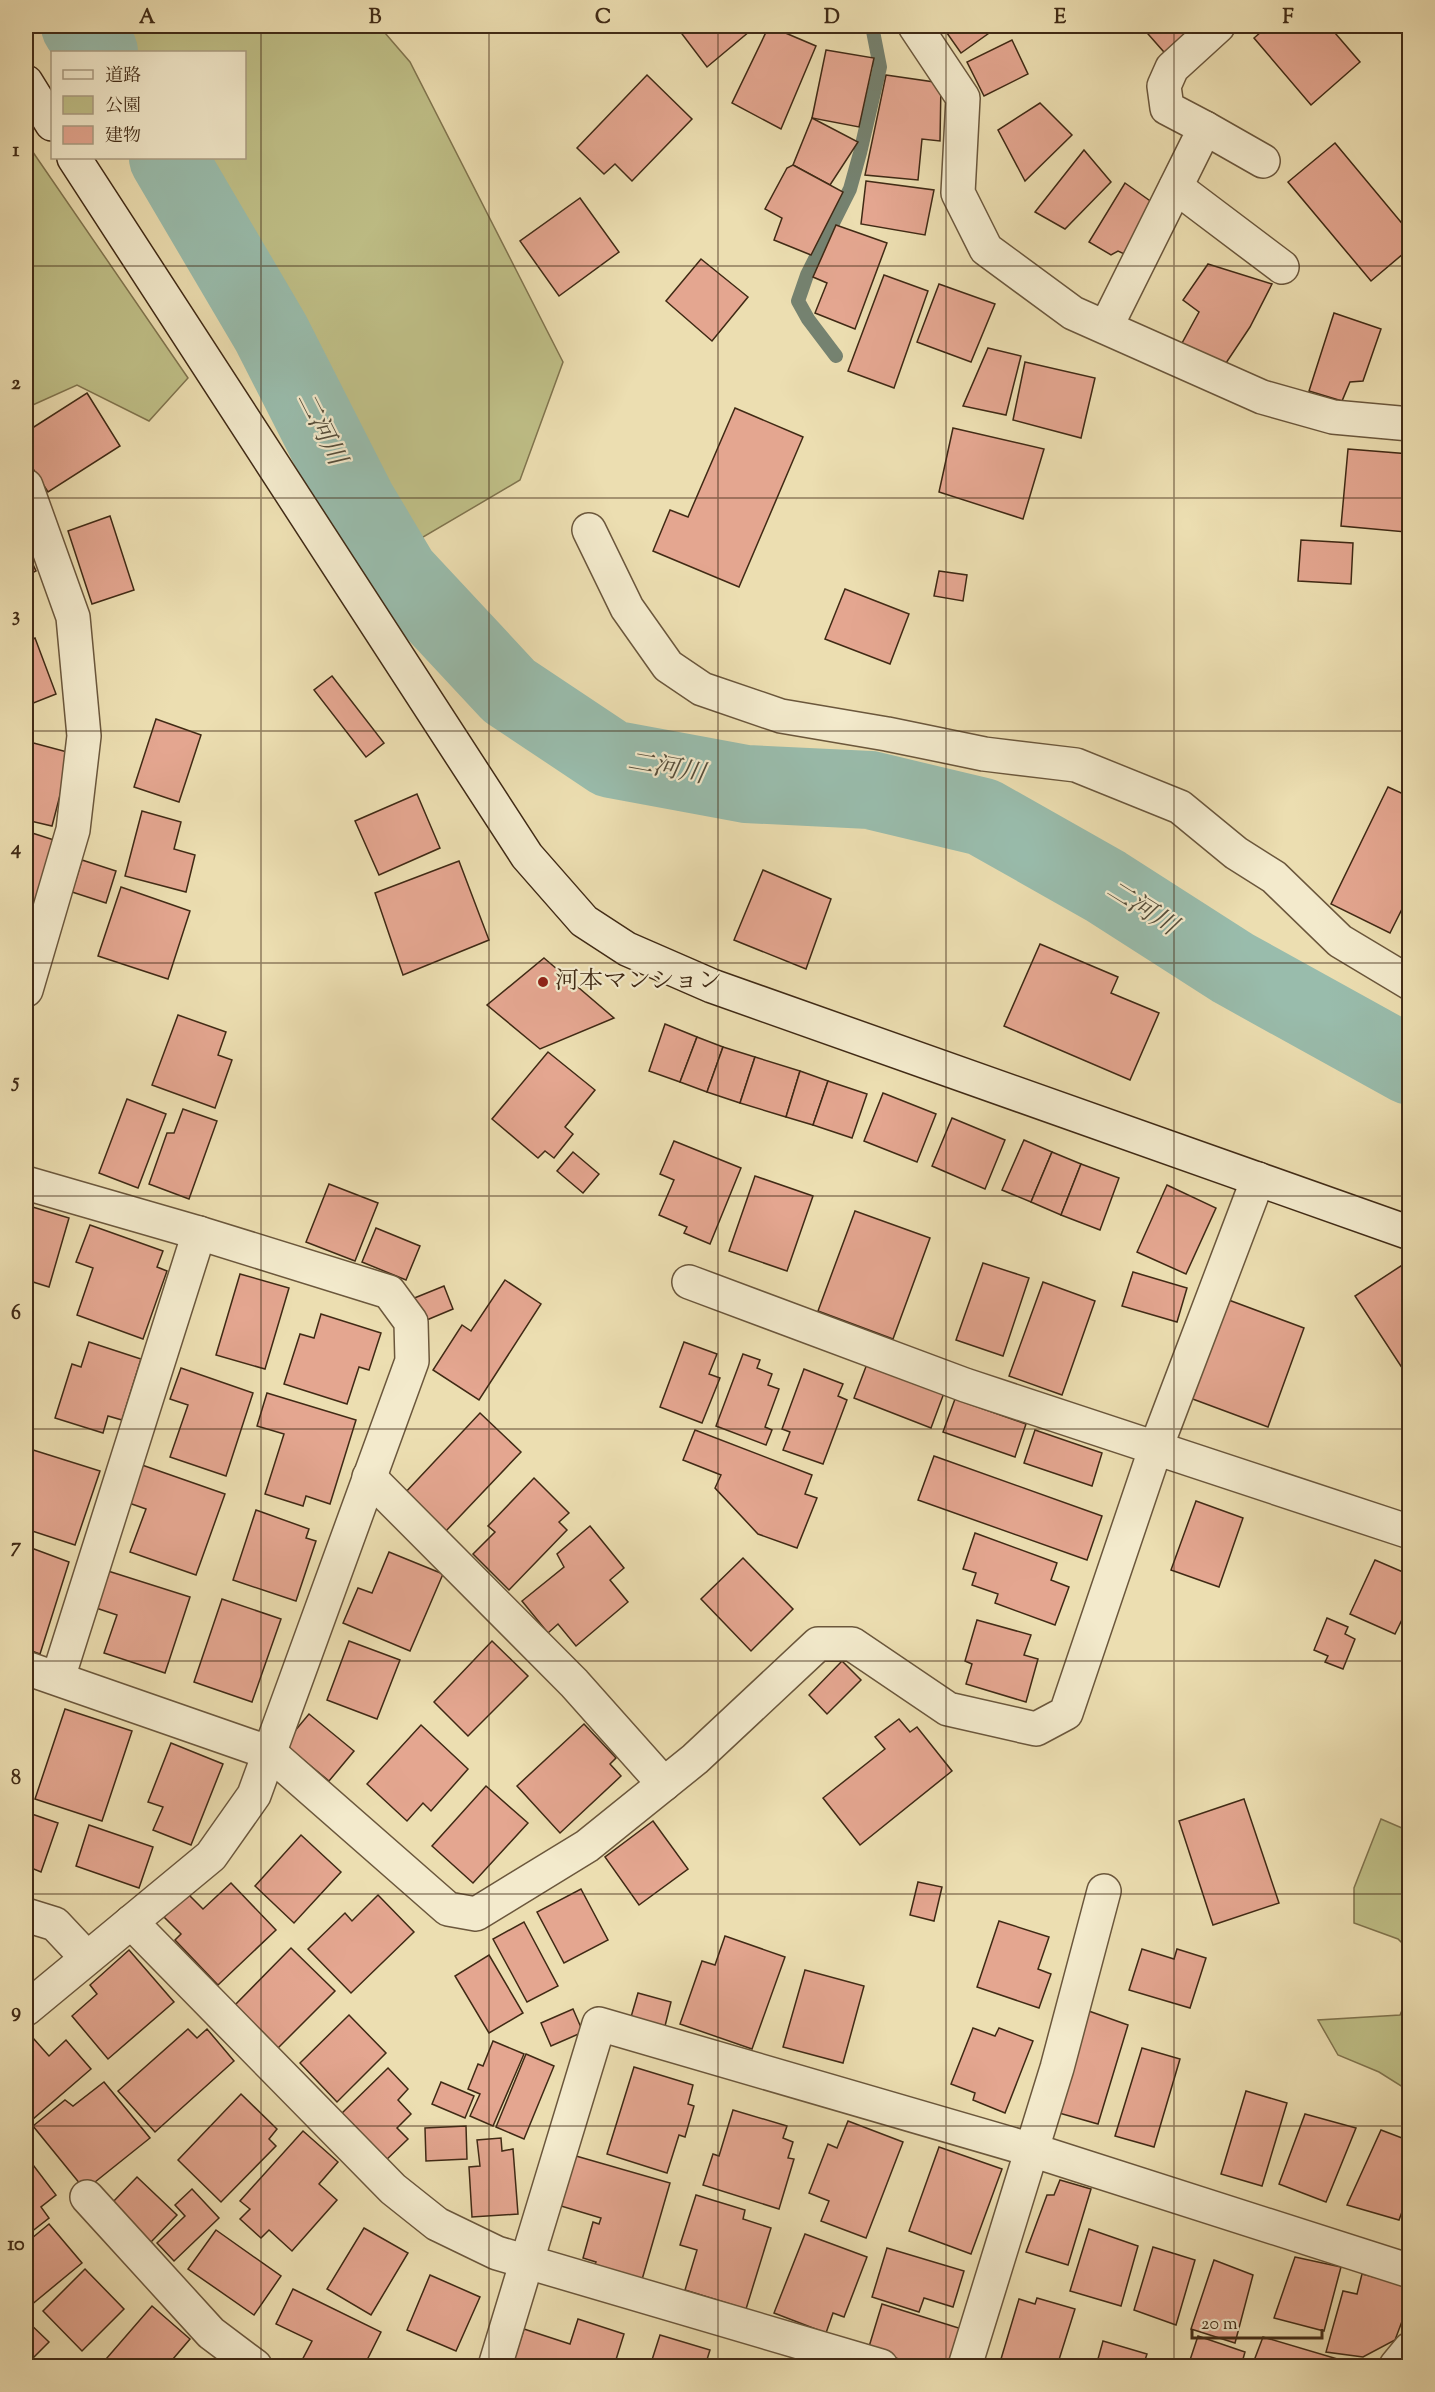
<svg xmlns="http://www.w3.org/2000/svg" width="1435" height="2392" viewBox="0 0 1435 2392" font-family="'Sorts Mill Goudy','Noto Serif JP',serif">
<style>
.green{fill:#bfbf87;stroke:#80744e;stroke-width:1.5}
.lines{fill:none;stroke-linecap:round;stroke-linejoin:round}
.stream{stroke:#758270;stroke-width:14}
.river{stroke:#99bcac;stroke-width:78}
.building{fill:#e4a690;stroke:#402a15;stroke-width:1.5}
.street-casing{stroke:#6b573c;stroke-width:36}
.secondary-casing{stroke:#402a15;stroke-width:36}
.street{stroke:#f3eacc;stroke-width:33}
.secondary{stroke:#f3eacc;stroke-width:33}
.grid{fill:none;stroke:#402a15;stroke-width:1.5;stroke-opacity:0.55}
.poi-dot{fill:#8f2418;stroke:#f3eacc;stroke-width:2}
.labels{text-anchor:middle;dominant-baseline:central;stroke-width:4.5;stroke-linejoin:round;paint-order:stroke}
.poi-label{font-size:24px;fill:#402a15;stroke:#f3eacc;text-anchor:start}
.water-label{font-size:26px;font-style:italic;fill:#564e3b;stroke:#f3eacc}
.neatline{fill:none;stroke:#402a15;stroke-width:2}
.grid-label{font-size:20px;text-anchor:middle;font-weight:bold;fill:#402a15}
</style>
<rect width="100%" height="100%" fill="#ecdeb1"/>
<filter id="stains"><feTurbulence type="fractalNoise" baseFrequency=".00333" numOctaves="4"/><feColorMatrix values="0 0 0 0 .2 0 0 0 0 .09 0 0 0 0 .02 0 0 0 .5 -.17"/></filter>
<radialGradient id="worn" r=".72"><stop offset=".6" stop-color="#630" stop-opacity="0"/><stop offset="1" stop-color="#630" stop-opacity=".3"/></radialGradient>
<!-- green -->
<g class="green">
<path d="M114 26H379L410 62 563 362 520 480 413 543 191 158H244V52H130Z"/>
<path d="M26 142 188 378 149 421 77 385 26 408Z"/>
<path d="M1381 1819 1409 1831V1950L1398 1939 1354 1923V1888Z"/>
<path d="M1409 1994V2091L1379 2072 1338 2055 1318 2020 1400 2015Z"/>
</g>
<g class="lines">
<!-- stream -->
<path class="stream" d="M836 356 808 319 798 301 807 275 850 189 860 153 880 67 872 26"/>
<!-- river -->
<g class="river">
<path d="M80 26 99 52"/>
<path d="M168 158 271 333 357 502 400 574 509 691 611 759 746 784 870 790 983 817 1105 886 1233 968 1410 1066"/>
</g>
</g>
<!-- building -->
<g class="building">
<path d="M676 26H756L707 67Z"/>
<path d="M769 26 816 46 781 129 732 103Z"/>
<path d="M942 26H999L961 53Z"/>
<path d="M1141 26H1197L1171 60Z"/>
<path d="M1268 26H1329L1360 62 1311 105 1254 38Z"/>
<path d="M1012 40 1028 74 984 96 967 62Z"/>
<path d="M826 50 874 58 859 127 812 118Z"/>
<path d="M647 75 692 119 632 181 615 164 604 174 577 148Z"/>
<path d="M886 75 941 83 940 141 922 139 918 180 865 175Z"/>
<path d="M1040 103 1072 135 1025 181 998 130Z"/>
<path d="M812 118 858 142 830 185 793 165Z"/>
<path d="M1335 143 1410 233V248L1371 281 1288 182Z"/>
<path d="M1084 150 1111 182 1065 229 1035 212Z"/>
<path d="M793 165 843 192 811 255 774 240 782 218 765 209 787 168Z"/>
<path d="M866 181 934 190 925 235 861 224Z"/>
<path d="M1125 183 1160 208 1131 257 1118 251 1111 255 1089 242Z"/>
<path d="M580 198 619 252 559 296 520 241Z"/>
<path d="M836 225 887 243 855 329 815 313 827 283 813 277Z"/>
<path d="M701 259 748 297 712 341 666 301Z"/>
<path d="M1208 264 1272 284 1250 327 1224 366 1181 345 1199 312 1183 300Z"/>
<path d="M884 275 928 291 894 388 848 371Z"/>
<path d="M939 284 995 304 971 362 917 342Z"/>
<path d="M1334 313 1381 329 1363 381 1350 382 1342 401 1309 391Z"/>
<path d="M988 348 1021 356 1006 415 963 406Z"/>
<path d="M1025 362 1095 378 1081 438 1013 420Z"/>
<path d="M87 393 120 446 48 492 26 458V432Z"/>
<path d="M735 408 803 437 739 587 653 551 670 510 688 517Z"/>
<path d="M953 428 1044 449 1023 519 939 492Z"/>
<path d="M1348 449 1410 454V492L1406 532 1341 526Z"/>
<path d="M110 516 134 590 92 604 68 531Z"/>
<path d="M1301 540 1353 543 1351 584 1298 581Z"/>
<path d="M26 550 36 571 26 576Z"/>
<path d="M939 571 967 575 963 601 934 596Z"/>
<path d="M845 589 909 614 890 664 825 639Z"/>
<path d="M35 638 56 694 26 706V642Z"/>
<path d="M332 676 384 743 366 757 314 690Z"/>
<path d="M156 719 201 735 179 802 134 787Z"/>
<path d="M26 741 71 753 52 826 26 820Z"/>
<path d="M1388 787 1410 797V893L1390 933 1331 904Z"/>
<path d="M417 794 440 848 379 875 355 821Z"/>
<path d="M142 811 181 822 174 849 195 855 186 892 125 876Z"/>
<path d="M26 831 57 841 32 921 26 919Z"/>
<path d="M82 860 116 871 106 903 72 892Z"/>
<path d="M459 861 489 940 403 975 375 893Z"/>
<path d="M763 870 831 899 806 969 734 940Z"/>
<path d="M121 887 190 911 168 979 98 956Z"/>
<path d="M1040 944 1118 977 1111 993 1159 1013 1130 1080 1004 1026Z"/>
<path d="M544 958 614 1018 540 1049 487 1005Z"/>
<path d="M178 1015 226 1032 218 1055 232 1060 215 1108 152 1085Z"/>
<path d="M665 1024 697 1037 680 1082 649 1071Z"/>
<path d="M697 1037 723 1047 707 1092 680 1082Z"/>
<path d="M723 1047 755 1057 740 1103 707 1092Z"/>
<path d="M548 1052 595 1090 565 1127 573 1134 554 1158 545 1151 538 1158 492 1119Z"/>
<path d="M755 1057 800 1071 786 1117 740 1103Z"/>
<path d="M800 1071 828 1081 813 1125 786 1117Z"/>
<path d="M828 1081 867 1094 852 1138 813 1125Z"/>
<path d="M883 1093 936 1114 917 1162 864 1141Z"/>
<path d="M127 1099 166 1114 138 1188 99 1173Z"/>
<path d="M183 1109 217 1121 189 1199 149 1184 167 1133H174Z"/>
<path d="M952 1118 1005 1140 985 1189 932 1166Z"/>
<path d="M1024 1140 1052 1152 1031 1202 1002 1190Z"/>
<path d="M674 1141 741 1168 710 1244 684 1233 687 1227 659 1215 674 1180 660 1174Z"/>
<path d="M573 1152 599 1174 583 1193 557 1171Z"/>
<path d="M1052 1152 1081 1164 1061 1215 1031 1202Z"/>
<path d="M1081 1164 1119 1178 1100 1230 1061 1215Z"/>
<path d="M755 1176 813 1196 787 1271 729 1251Z"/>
<path d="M329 1184 378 1203 355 1261 306 1242Z"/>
<path d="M1167 1185 1216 1208 1186 1274 1137 1252Z"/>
<path d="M26 1205 69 1218 49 1287 33 1282 26 1306Z"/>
<path d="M855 1211 930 1238 893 1339 818 1311Z"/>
<path d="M90 1225 163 1251 157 1267 167 1271 143 1339 77 1315 93 1268 76 1262Z"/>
<path d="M376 1228 420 1246 406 1280 362 1262Z"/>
<path d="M1410 1260V1380L1355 1296Z"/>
<path d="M983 1263 1029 1278 1003 1356 956 1340Z"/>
<path d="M1133 1272 1187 1288 1177 1322 1122 1306Z"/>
<path d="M240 1274 289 1288 265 1369 216 1355Z"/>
<path d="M505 1280 541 1304 479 1400 433 1370 462 1325 471 1331Z"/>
<path d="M1043 1282 1095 1301 1062 1395 1009 1376Z"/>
<path d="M444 1286 453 1309 422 1322 412 1299Z"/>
<path d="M1226 1299 1304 1328 1268 1427 1190 1398Z"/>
<path d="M321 1314 381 1333 369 1370 359 1367 347 1404 284 1384 300 1334 314 1338Z"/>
<path d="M89 1342 141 1359 122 1420 108 1416 103 1433 55 1418 72 1364 81 1367Z"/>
<path d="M684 1342 717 1354 709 1374 720 1378 702 1423 660 1407Z"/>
<path d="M743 1354 760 1360 757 1368 772 1374 768 1385 779 1389 765 1427 772 1430 766 1445 716 1426Z"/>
<path d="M867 1364 944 1393 931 1428 854 1398Z"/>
<path d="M181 1368 253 1393 226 1476 170 1457 188 1405 170 1399Z"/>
<path d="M804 1369 843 1384 838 1396 847 1400 823 1464 783 1450 790 1432 782 1429Z"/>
<path d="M267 1393 356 1420 330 1504 306 1496 303 1506 265 1494 284 1434 257 1426Z"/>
<path d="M955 1399 1026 1424 1015 1457 943 1432Z"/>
<path d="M480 1413 521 1452 445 1532 404 1494Z"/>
<path d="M695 1430 812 1475 805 1494 817 1498 797 1548 758 1534 715 1488 721 1475 683 1460Z"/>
<path d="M1035 1430 1102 1453 1092 1486 1024 1463Z"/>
<path d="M30 1449 100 1471 75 1545 26 1529 29 1509 26 1508V1453L29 1454Z"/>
<path d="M934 1456 1102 1516 1087 1560 918 1500Z"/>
<path d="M142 1465 225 1494 196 1575 130 1552 146 1509 129 1503Z"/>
<path d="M534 1478 569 1513 559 1522 567 1530 509 1590 473 1554 495 1532 488 1526Z"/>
<path d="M1196 1501 1243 1518 1219 1587 1171 1570Z"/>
<path d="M256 1510 309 1529 306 1538 316 1541 296 1601 233 1580Z"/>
<path d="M590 1526 624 1568 610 1580 628 1602 576 1646 558 1624 548 1633 522 1601 564 1567 557 1554Z"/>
<path d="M975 1533 1057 1563 1051 1580 1069 1587 1055 1625 995 1603 998 1594 972 1585 976 1573 963 1569Z"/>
<path d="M26 1546 69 1562 40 1654 26 1649Z"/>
<path d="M389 1552 443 1574 410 1651 343 1623 358 1588 372 1593Z"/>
<path d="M743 1558 793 1609 751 1651 701 1599Z"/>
<path d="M1375 1560 1410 1575V1603L1395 1634 1350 1614Z"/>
<path d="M108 1571 190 1597 165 1673 104 1653 117 1615 96 1608Z"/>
<path d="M222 1599 281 1619 252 1702 194 1682Z"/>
<path d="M1327 1618 1348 1627 1345 1634 1355 1639 1343 1669 1325 1662 1328 1656 1314 1650Z"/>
<path d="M977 1620 1031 1635 1024 1655 1038 1659 1026 1702 966 1684 972 1664 965 1661Z"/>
<path d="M349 1641 400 1660 377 1719 327 1700Z"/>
<path d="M492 1641 528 1676 468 1736 434 1702Z"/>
<path d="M842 1661 861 1680 827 1714 809 1695Z"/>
<path d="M65 1709 132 1731 102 1821 35 1799Z"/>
<path d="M309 1714 354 1751 329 1781 284 1744Z"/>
<path d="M899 1719 910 1732 917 1727 952 1771 860 1845 823 1798 885 1749 875 1737Z"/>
<path d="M584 1724 616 1758 610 1764 621 1776 560 1833 517 1786Z"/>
<path d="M421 1725 468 1769 431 1811 423 1803 407 1821 367 1784Z"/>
<path d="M171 1743 223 1764 191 1845 153 1830 163 1807 148 1802Z"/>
<path d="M486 1786 528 1823 473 1883 432 1846Z"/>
<path d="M1244 1799 1279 1903 1213 1925 1179 1821Z"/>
<path d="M26 1812 58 1823 41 1872 29 1867 26 1878Z"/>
<path d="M653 1821 688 1869 639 1905 605 1857Z"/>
<path d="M89 1825 153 1847 139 1888 76 1866Z"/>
<path d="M301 1835 341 1872 294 1923 255 1886Z"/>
<path d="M918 1882 942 1887 934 1921 910 1915Z"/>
<path d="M231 1883 276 1930 218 1985 175 1940 181 1934 164 1917 188 1894 203 1909Z"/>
<path d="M581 1889 608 1940 564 1963 537 1912Z"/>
<path d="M378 1895 414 1932 351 1993 308 1949 345 1913 352 1921Z"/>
<path d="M999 1921 1049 1937 1038 1969 1051 1974 1039 2008 977 1987Z"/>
<path d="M524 1922 558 1986 527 2002 493 1939Z"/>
<path d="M725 1936 785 1957 752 2049 680 2024 702 1961 715 1965Z"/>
<path d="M291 1948 335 1991 276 2050 233 2007Z"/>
<path d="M1142 1949 1174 1959 1177 1949 1206 1958 1190 2008 1129 1990Z"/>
<path d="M129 1950 174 2002 108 2059 72 2016 97 1994 90 1985Z"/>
<path d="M489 1955 523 2013 489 2033 455 1976Z"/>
<path d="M805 1970 864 1986 843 2063 783 2047Z"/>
<path d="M638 1993 671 2002 665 2026 631 2017Z"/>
<path d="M573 2009 583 2032 551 2046 541 2023Z"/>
<path d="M1086 2010 1128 2025 1098 2124 1059 2113Z"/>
<path d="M349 2015 386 2053 337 2102 300 2063Z"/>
<path d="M973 2028 995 2036 999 2028 1033 2041 1005 2113 973 2100 975 2093 951 2084Z"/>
<path d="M188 2029 197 2038 207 2029 234 2061 155 2132 118 2091Z"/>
<path d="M33 2038 49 2056 66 2040 91 2069 26 2125V2045Z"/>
<path d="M493 2041 524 2054 493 2126 470 2116 480 2094 468 2089 478 2064 483 2066Z"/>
<path d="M1142 2048 1180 2059 1154 2147 1115 2136Z"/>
<path d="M526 2054 554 2066 524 2139 496 2127Z"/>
<path d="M634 2067 693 2085 688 2104 694 2106 685 2137 679 2135 667 2173 607 2154Z"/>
<path d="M388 2068 408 2089 398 2100 411 2114 397 2128 408 2139 384 2162 340 2115Z"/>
<path d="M104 2082 150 2138 85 2190 33 2126 65 2100 73 2106Z"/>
<path d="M441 2082 474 2096 465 2118 432 2104Z"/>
<path d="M1246 2091 1287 2103 1262 2186 1221 2174Z"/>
<path d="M241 2094 277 2129 269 2139 276 2146 221 2202 178 2160Z"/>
<path d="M733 2110 787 2126 783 2138 793 2142 788 2158 794 2159 779 2209 703 2185 713 2154 719 2156Z"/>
<path d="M1305 2114 1356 2128 1326 2202 1279 2184Z"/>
<path d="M848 2121 903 2142 866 2238 821 2221 829 2201 809 2193 828 2144 837 2148Z"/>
<path d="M466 2126 467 2159 426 2161 425 2128Z"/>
<path d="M1381 2130 1410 2141V2190L1399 2220 1347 2205Z"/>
<path d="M303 2131 338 2162 319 2184 337 2200 292 2251 269 2230 261 2238 240 2219 250 2209 240 2201Z"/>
<path d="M501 2138 502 2151 513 2149 518 2214 472 2217 469 2167 480 2166 477 2140Z"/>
<path d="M939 2147 1002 2169 971 2254 909 2231Z"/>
<path d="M576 2156 670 2183 641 2283 593 2269 596 2262 583 2258 593 2222 599 2224 601 2218 561 2206Z"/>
<path d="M27 2157 56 2195 41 2207 49 2218 26 2236Z"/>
<path d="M137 2177 177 2215 151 2242 111 2204Z"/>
<path d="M1060 2180 1091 2189 1068 2265 1026 2252 1047 2195H1054Z"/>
<path d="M192 2189 219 2218 174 2261 157 2243 185 2216 175 2205Z"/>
<path d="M696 2195 745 2210 743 2219 771 2228 746 2309 685 2290 697 2250 680 2245Z"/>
<path d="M49 2224 82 2263 30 2306 26 2301V2243Z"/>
<path d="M364 2228 408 2253 371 2315 327 2289Z"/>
<path d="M1089 2229 1138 2246 1121 2306 1070 2291Z"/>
<path d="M216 2230 281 2276 254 2315 188 2269Z"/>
<path d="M805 2234 867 2257 844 2317 833 2313 826 2333 774 2313Z"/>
<path d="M1153 2247 1195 2260 1176 2325 1134 2310Z"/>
<path d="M887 2248 964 2271 953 2307 924 2298 919 2312 872 2297Z"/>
<path d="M1295 2257 1341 2267 1324 2331 1274 2318Z"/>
<path d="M1214 2260 1253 2275 1235 2343 1191 2329Z"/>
<path d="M85 2269 124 2309 82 2351 43 2311Z"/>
<path d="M1362 2274 1410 2286V2300L1395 2340 1363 2357 1326 2352 1343 2291 1357 2294Z"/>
<path d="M430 2275 480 2297 456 2351 407 2330Z"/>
<path d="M293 2289 381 2332 364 2366H299L312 2341 276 2324Z"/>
<path d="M1037 2298 1075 2309 1057 2366H1016L1017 2363 1001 2359 1019 2299 1035 2304Z"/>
<path d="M882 2304 965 2330 954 2366H923L868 2350Z"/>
<path d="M152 2306 190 2339 167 2366H100Z"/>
<path d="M578 2319 624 2334 614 2366H512L524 2329 570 2344Z"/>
<path d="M26 2320 49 2342 26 2365Z"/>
<path d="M660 2335 710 2350 705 2366H650Z"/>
<path d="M1198 2336 1245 2352 1241 2366H1188Z"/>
<path d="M1263 2337 1361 2366H1252Z"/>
<path d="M1103 2341 1147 2354 1143 2366H1096Z"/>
</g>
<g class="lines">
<defs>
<g id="street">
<path d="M915 26 963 98 958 193 986 249 1073 313 1262 397 1333 417 1410 424"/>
<path d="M1205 128 1263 161"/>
<path d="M1176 187 1282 267"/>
<path d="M1106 327 1205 128 1167 108 1164 86 1172 68 1218 26"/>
<path d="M26 486 73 617 84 736 73 830 26 990"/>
<path d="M589 530 627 608 668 666 702 689 781 716 887 734 984 754 1076 765 1180 807 1236 853 1274 877 1340 941 1410 983"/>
<path d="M26 1183 199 1233 389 1292 411 1322 412 1361 254 1795 211 1856 26 2009"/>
<path d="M689 1282 965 1385 1410 1532"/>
<path d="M369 1477 574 1683 664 1784"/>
<path d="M26 1668 270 1753 448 1909 476 1914 587 1846 695 1759 818 1644H852L948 1709 1036 1729 1066 1713 1155 1450 1258 1179"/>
<path d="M58 1678 199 1233"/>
<path d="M26 1915 55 1924 87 1958"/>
<path d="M131 1922 393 2189 437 2224 497 2253 881 2366"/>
<path d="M87 2197 211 2333 255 2366"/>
<path d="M495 2366 599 2024 1032 2150 1410 2271"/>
<path d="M965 2366 1057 2068 1104 1891"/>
<path d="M1396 2366 1410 2349"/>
</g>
<g id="secondary">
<path d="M26 82 52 124"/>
<path d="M74 158 527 856 584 921 627 949 712 986 1410 1233"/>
</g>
</defs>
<!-- street casing -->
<use href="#street" class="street-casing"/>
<!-- secondary casing -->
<use href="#secondary" class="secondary-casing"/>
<!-- street -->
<use href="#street" class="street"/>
<!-- secondary -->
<use href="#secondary" class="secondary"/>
</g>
<!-- grid -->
<path class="grid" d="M261 26V2366M489 26V2366M718 26V2366M946 26V2366M1174 26V2366M26 266H1410M26 498H1410M26 731H1410M26 963H1410M26 1196H1410M26 1429H1410M26 1661H1410M26 1894H1410M26 2126H1410"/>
<!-- markers -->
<circle class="poi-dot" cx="543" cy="982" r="6"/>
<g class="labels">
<!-- poi labels -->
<g class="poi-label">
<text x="555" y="982">河本マンション</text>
</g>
<!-- water labels -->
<g class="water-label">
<text transform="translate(320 429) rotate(63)">二河川</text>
<text transform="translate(666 769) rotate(10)">二河川</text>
<text transform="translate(1141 909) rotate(32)">二河川</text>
</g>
</g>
<!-- margin -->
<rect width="1435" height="2392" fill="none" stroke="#ecdeb1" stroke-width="66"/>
<!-- legend -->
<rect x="51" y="51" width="195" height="108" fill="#f3eacc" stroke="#ab9d83" stroke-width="1.5"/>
<rect x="63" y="70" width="30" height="9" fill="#f3eacc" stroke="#ab9d83" stroke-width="1.5"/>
<text x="105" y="81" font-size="18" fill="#402a15">道路</text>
<rect x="63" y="96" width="30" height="18" fill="#bfbf87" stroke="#ab9d83" stroke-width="1.5"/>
<text x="105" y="111" font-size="18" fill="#402a15">公園</text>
<rect x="63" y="126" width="30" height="18" fill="#e4a690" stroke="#ab9d83" stroke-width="1.5"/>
<text x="105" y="141" font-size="18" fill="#402a15">建物</text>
<!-- scale -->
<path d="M1192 2329v9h130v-9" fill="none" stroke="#402a15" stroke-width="3"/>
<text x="1201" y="2329" font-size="18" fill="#402a15" stroke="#f3eacc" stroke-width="4.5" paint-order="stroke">20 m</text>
<rect x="33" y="33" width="1369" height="2326" class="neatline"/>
<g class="grid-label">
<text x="147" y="23">A</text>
<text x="375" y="23">B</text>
<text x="603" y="23">C</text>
<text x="832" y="23">D</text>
<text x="1060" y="23">E</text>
<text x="1288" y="23">F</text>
<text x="16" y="156">1</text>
<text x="16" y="389">2</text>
<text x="16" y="621">3</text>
<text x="16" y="854">4</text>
<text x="16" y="1087">5</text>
<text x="16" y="1319">6</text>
<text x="16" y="1552">7</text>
<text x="16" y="1784">8</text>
<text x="16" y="2017">9</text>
<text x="16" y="2250">10</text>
</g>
<rect width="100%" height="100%" filter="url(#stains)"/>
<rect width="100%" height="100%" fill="url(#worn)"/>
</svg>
